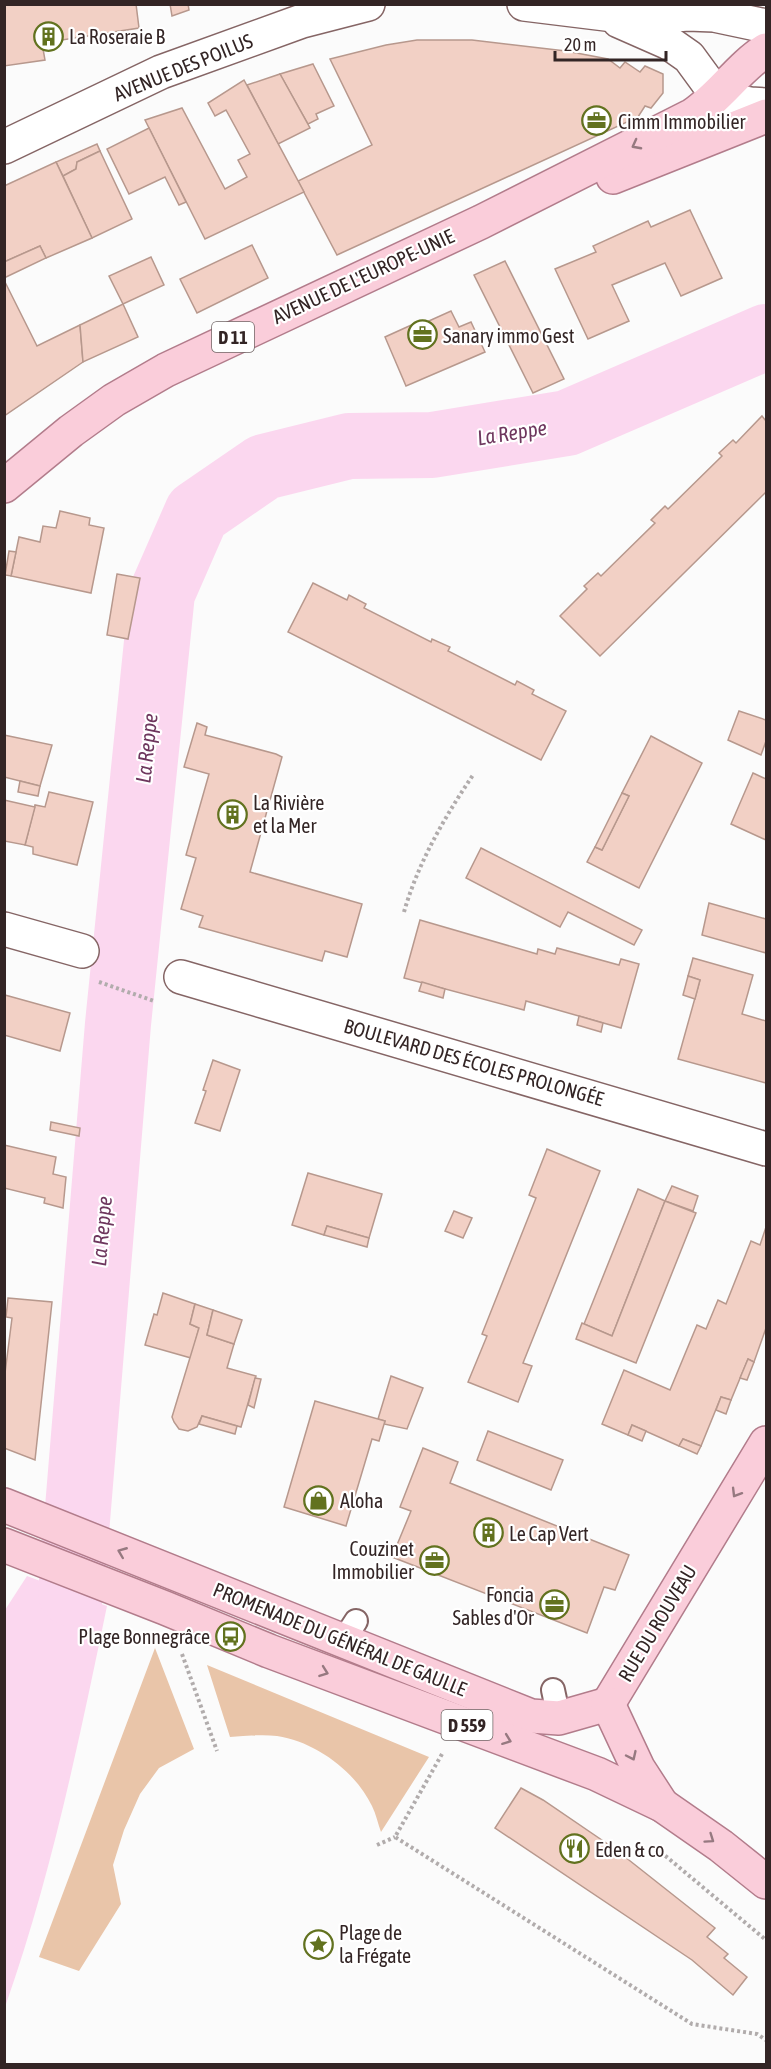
<svg xmlns="http://www.w3.org/2000/svg" width="771" height="2069" viewBox="0 0 771 2069" font-family="'Asap Condensed',sans-serif">
<style>
.green{fill:#e9c5a9}
.water{fill:#fbd7ef}
.lines{fill:none;stroke-linecap:round;stroke-linejoin:round}
.river{stroke:#fbd7ef;stroke-width:66}
.building{fill:#f2d0c5;stroke:#b7988d;stroke-width:1.5}
.lane-casing{stroke:#856565;stroke-width:26}
.street-casing{stroke:#856565;stroke-width:36}
.primary-casing{stroke:#b27c8b;stroke-width:36}
.path{stroke:#b1acac;stroke-width:4;stroke-dasharray:3 3;stroke-linecap:butt}
.lane{stroke:#fff;stroke-width:22}
.street{stroke:#fff;stroke-width:33}
.primary{stroke:#facdda;stroke-width:33}
.oneway{stroke:#967980}
.labels{text-anchor:middle;dominant-baseline:central;stroke-width:4.5;stroke-linejoin:round;paint-order:stroke}
.shield{fill:#fff;stroke:#706666;stroke-width:1.5}
.shield-label{font-size:18px;font-weight:bold;fill:#332525}
.poi-label{font-size:20px;fill:#332525;stroke:#fff;text-anchor:start}
.street-label{font-size:20px;fill:#332525;stroke:#fff}
.water-label{font-size:21px;font-style:italic;fill:#6e375e;stroke:#fff}
</style>
<rect width="100%" height="100%" fill="#fbfbfb"/>
<!-- green -->
<g class="green">
<path d="M155 1648 194 1749 159 1768 140 1794 124 1830 113 1865 121 1904 79 1971 39 1957Z"/>
<path d="M207 1665 429 1757 381 1832C378 1824 376 1814 372 1806 355 1771 316 1742 277 1736 262 1734 246 1736 230 1737Z"/>
</g>
<!-- water -->
<path class="water" d="M27 1576 107 1606C79 1741 51 1877 5 2007V1610Z"/>
<g class="lines">
<!-- river -->
<path class="river" d="M71 1593 118 1024 162 593 197 513 264 467 349 446 432 445 567 423 766 337"/>
</g>
<!-- building -->
<g class="building">
<path d="M4 4H136L139 28 42 43 45 60 4 66Z"/>
<path d="M170 4H188L189 10 172 16Z"/>
<path d="M417 40H472L566 51 608 59 620 68 625 62 640 72 645 66 663 74V93L651 108 645 106 638 117 337 255 298 181 372 145 330 59 386 45Z"/>
<path d="M313 64 334 106 316 114 318 119 308 124 280 74Z"/>
<path d="M280 74 310 128 278 144 247 85Z"/>
<path d="M244 80 304 192 205 239 145 120 182 108 225 189 247 177 238 160 250 154 226 110 215 116 208 103Z"/>
<path d="M149 128 186 202 179 205 165 177 129 194 107 149Z"/>
<path d="M97 144 100 151 77 162 76 169 63 176 56 162Z"/>
<path d="M100 151 132 219 92 238 63 176 76 169 77 162Z"/>
<path d="M56 162 92 238 46 258 40 246 4 262V186Z"/>
<path d="M690 210 722 278 681 296 665 263 612 285 629 321 588 339 555 269 596 252 593 246 648 221 651 227Z"/>
<path d="M252 245 268 278 197 313 180 279Z"/>
<path d="M40 246 46 258 4 278V262Z"/>
<path d="M151 257 164 285 123 304 109 276Z"/>
<path d="M505 261 564 379 533 393 474 275Z"/>
<path d="M4 280 37 346 80 325 83 362 4 416Z"/>
<path d="M123 304 138 337 83 362 80 325Z"/>
<path d="M451 311 459 327 471 322 485 352 406 386 385 337 418 322 420 325Z"/>
<path d="M762 416 766 421V492L600 656 560 616 587 589 584 586 598 573 601 576 655 523 651 520 665 506 668 509 722 456 719 453 733 440 736 443Z"/>
<path d="M60 511 90 518 89 525 104 528 91 593 11 576 19 537 40 542 43 526 56 528Z"/>
<path d="M9 551 16 552 11 576 5 575Z"/>
<path d="M117 574 140 578 128 639 107 635Z"/>
<path d="M313 583 347 600 349 595 366 604 364 608 431 642 432 639 450 647 448 651 515 685 517 681 534 690 532 694 566 711 541 760 288 632Z"/>
<path d="M739 711 766 720V741L761 755 728 740Z"/>
<path d="M197 723 207 727 205 735 276 754 282 757 250 872 362 904 347 957 325 951 322 961 199 927 203 916 181 909 196 858 186 855 209 774 184 767Z"/>
<path d="M4 735 52 745 40 786 4 777Z"/>
<path d="M651 736 702 763 639 888 587 862 595 847 602 850 629 796 622 793Z"/>
<path d="M753 773 766 779V840L731 824Z"/>
<path d="M20 781 40 786 38 796 18 792Z"/>
<path d="M49 792 93 802 77 865 33 854V847L25 845 35 805 45 807Z"/>
<path d="M622 793 629 796 602 850 595 847Z"/>
<path d="M4 800 35 807 25 845 4 841Z"/>
<path d="M481 848 642 930 634 945 568 912 560 927 466 878Z"/>
<path d="M709 903 766 919V953L702 935Z"/>
<path d="M420 920 537 954 538 949 555 954 557 948 619 965 621 959 639 964 621 1028 526 1001 524 1010 404 978Z"/>
<path d="M693 958 753 975 742 1014 766 1021V1083L678 1059 700 980 688 976Z"/>
<path d="M688 976 700 980 695 999 683 995Z"/>
<path d="M422 982 445 989 443 998 419 991Z"/>
<path d="M5 995 70 1013 60 1051 4 1035Z"/>
<path d="M579 1016 603 1023 601 1032 577 1025Z"/>
<path d="M213 1060 240 1070 220 1131 195 1123 206 1091 203 1090Z"/>
<path d="M51 1122 80 1128 79 1136 50 1130Z"/>
<path d="M4 1145 56 1157 53 1174 66 1177 63 1208 44 1203 45 1198 4 1188Z"/>
<path d="M547 1149 600 1171 523 1363 532 1366 518 1402 468 1382 487 1336 482 1334 536 1198 529 1195Z"/>
<path d="M308 1173 382 1194 369 1238 327 1226 324 1235 292 1225Z"/>
<path d="M672 1186 698 1196 693 1211 665 1201Z"/>
<path d="M638 1189 665 1201 612 1336 584 1324Z"/>
<path d="M665 1201 696 1213 636 1363 576 1339 582 1323 612 1336Z"/>
<path d="M454 1211 472 1218 463 1238 445 1231Z"/>
<path d="M327 1226 369 1238 367 1247 324 1235Z"/>
<path d="M766 1227V1328L754 1362 748 1359 731 1400 721 1397 701 1446 683 1439 679 1446 632 1425 628 1435 602 1424 624 1370 670 1390 697 1325 706 1329 718 1300 726 1304 751 1241 760 1245Z"/>
<path d="M163 1293 195 1304 190 1324 199 1328 191 1358 145 1345 154 1314 157 1315Z"/>
<path d="M8 1298 52 1302 35 1460 4 1448V1381L12 1318 6 1317Z"/>
<path d="M195 1304 213 1310 207 1335 234 1344 227 1368 256 1376 241 1427 202 1416 197 1427 188 1431 179 1429 174 1422 172 1417 199 1328 190 1324Z"/>
<path d="M213 1310 242 1320 234 1344 207 1335Z"/>
<path d="M748 1359 754 1362 747 1380 740 1378Z"/>
<path d="M391 1376 423 1388 407 1429 384 1424 385 1421 378 1419Z"/>
<path d="M255 1378 261 1379 254 1408 248 1405Z"/>
<path d="M721 1397 731 1400 726 1414 716 1410Z"/>
<path d="M315 1401 385 1421 379 1441 372 1439 346 1526 284 1507Z"/>
<path d="M202 1416 237 1426 235 1434 199 1424Z"/>
<path d="M632 1425 646 1431 642 1441 628 1435Z"/>
<path d="M488 1431 563 1460 551 1490 477 1460Z"/>
<path d="M683 1439 701 1446 697 1454 679 1446Z"/>
<path d="M423 1448 458 1462 450 1483 629 1555 615 1590 604 1587 587 1633 392 1557 411 1511 400 1507Z"/>
<path d="M521 1788 543 1800 615 1849 715 1928 707 1937 728 1954 724 1958 747 1977 733 1995 692 1960 495 1828Z"/>
</g>
<g class="lines">
<defs>
<g id="lane">
<path d="M343 1641 356 1621"/>
<path d="M553 1690 559 1718"/>
</g>
<g id="street">
<path d="M524 4 638 18 688 14 714 15 766 26"/>
<path d="M619 21 669 43 689 57 708 83 720 95 729 100 750 104 766 105"/>
<path d="M4 147 161 72 302 21 368 4"/>
<path d="M4 929 82 951"/>
<path d="M181 977 766 1149"/>
</g>
<g id="primary">
<path d="M613 177 766 116"/>
<path d="M4 486 71 431 114 400 166 370 481 222 693 115C721 96 739 67 766 50"/>
<path d="M4 1505 531 1716 559 1718 608 1704"/>
<path d="M4 1545 165 1608 269 1651 597 1774 662 1805 721 1846 766 1882"/>
<path d="M608 1704 766 1443"/>
<path d="M608 1704 638 1768 662 1805"/>
</g>
</defs>
<!-- lane casing -->
<use href="#lane" class="lane-casing"/>
<!-- street casing -->
<use href="#street" class="street-casing"/>
<!-- primary casing -->
<use href="#primary" class="primary-casing"/>
<!-- path -->
<g class="path">
<path d="M404 912C418 863 444 818 473 775"/>
<path d="M99 982 154 1001"/>
<path d="M182 1654 217 1751"/>
<path d="M442 1754 395 1837 692 2024 757 2034 766 2040"/>
<path d="M377 1845 395 1837"/>
<path d="M656 1848 766 1940"/>
</g>
<!-- lane -->
<use href="#lane" class="lane"/>
<!-- street -->
<use href="#street" class="street"/>
<!-- primary -->
<use href="#primary" class="primary"/>
</g>
<!-- one-way arrows -->
<defs><path id="oneway-chevron" d="M-2-3.5L2.5 0L-2 3.5" fill="none" stroke-width="1.6" stroke-linecap="round" stroke-linejoin="round" transform="scale(1.5)"/></defs>
<g class="oneway">
<use href="#oneway-chevron" transform="translate(636 145) rotate(152)"/>
<use href="#oneway-chevron" transform="translate(736 1493) rotate(121)"/>
<use href="#oneway-chevron" transform="translate(122 1552) rotate(-158)"/>
<use href="#oneway-chevron" transform="translate(324 1672) rotate(20)"/>
<use href="#oneway-chevron" transform="translate(507 1740) rotate(21)"/>
<use href="#oneway-chevron" transform="translate(632 1756) rotate(65)"/>
<use href="#oneway-chevron" transform="translate(710 1839) rotate(35)"/>
</g>
<!-- icons -->
<defs>
<symbol id="building-ring" viewBox="-11 -11 22 22"><circle r="9.5" fill="#fff" stroke="#62721f" stroke-width="1.5"/><path d="M-4-6H4V6H1V3H-1V6H-4ZM-2.5-4.3h1.7v1.8h-1.7ZM.8-4.3h1.7v1.8H.8ZM-2.5-1h1.7V.8h-1.7ZM.8-1h1.7V.8H.8Z" fill="#62721f"/></symbol>
<symbol id="office-ring" viewBox="-11 -11 22 22"><circle r="9.5" fill="#fff" stroke="#62721f" stroke-width="1.5"/><path d="M-6-3h4V-5.5h4V-3h4V5H-6ZM-1-4.5V-3h2v-1.5ZM-6 0V1H6V0Z" fill="#62721f"/></symbol>
<symbol id="shop-ring" viewBox="-11 -11 22 22"><circle r="9.5" fill="#fff" stroke="#62721f" stroke-width="1.5"/><path d="M-5-2.5h2.3a2.7 3.5 0 0 1 5.4 0H5L5.5 6h-11ZM-1.5-2.5h3a1.5 2.3 0 0 0-3 0Z" fill="#62721f"/></symbol>
<symbol id="bus-ring" viewBox="-11 -11 22 22"><circle r="9.5" fill="#fff" stroke="#62721f" stroke-width="1.5"/><path d="M-5-6H5V4H4V6H2V4H-2V6H-4V4H-5ZM-3.5-4V0h7V-4ZM-3.5 1.2v1.5H-2V1.2ZM2 1.2v1.5H3.5V1.2Z" fill="#62721f"/></symbol>
<symbol id="restaurant-ring" viewBox="-11 -11 22 22"><circle r="9.5" fill="#fff" stroke="#62721f" stroke-width="1.5"/><path d="M-5-6h1v4h1v-4h1v4h1v-4h1v5L-1.5 .5V6h-2V.5L-5-1ZM5-6V6H3V1.5H1.5Q1.5-4 5-6Z" fill="#62721f"/></symbol>
<symbol id="sight-ring" viewBox="-11 -11 22 22"><circle r="9.5" fill="#fff" stroke="#62721f" stroke-width="1.5"/><path d="M0-6L1.8-2.2L6-1.7L2.9 1.2L3.7 5.4L0 3.3L-3.7 5.4L-2.9 1.2L-6-1.7L-1.8-2.2Z" fill="#62721f"/></symbol>
</defs>
<g fill-rule="evenodd">
<use href="#building-ring" x="32" y="20" width="33" height="33"/>
<use href="#office-ring" x="580" y="104" width="33" height="33"/>
<use href="#office-ring" x="406" y="318" width="33" height="33"/>
<use href="#building-ring" x="216" y="798" width="33" height="33"/>
<use href="#shop-ring" x="302" y="1484" width="33" height="33"/>
<use href="#building-ring" x="472" y="1516" width="33" height="33"/>
<use href="#office-ring" x="418" y="1544" width="33" height="33"/>
<use href="#office-ring" x="538" y="1588" width="33" height="33"/>
<use href="#bus-ring" x="214" y="1620" width="33" height="33"/>
<use href="#restaurant-ring" x="558" y="1832" width="33" height="33"/>
<use href="#sight-ring" x="302" y="1928" width="33" height="33"/>
</g>
<g class="labels">
<!-- shield labels -->
<g class="shield">
<rect x="212" y="322" width="42" height="30" rx="4.5"/>
<rect x="441.5" y="1710" width="51" height="30" rx="4.5"/>
</g>
<g class="shield-label">
<text x="233" y="337">D 11</text>
<text x="467" y="1725">D 559</text>
</g>
<!-- poi labels -->
<g class="poi-label">
<text x="69" y="36">La Roseraie B</text>
<text x="618" y="121">Cimm Immobilier</text>
<text x="443" y="335">Sanary immo Gest</text>
<text x="253" y="802">La Rivière<tspan x="253" dy="23">et la Mer</tspan></text>
<text x="340" y="1500">Aloha</text>
<text x="509" y="1533">Le Cap Vert</text>
<text x="414" y="1548" text-anchor="end">Couzinet<tspan x="414" dy="23">Immobilier</tspan></text>
<text x="534" y="1594" text-anchor="end">Foncia<tspan x="534" dy="23">Sables d'Or</tspan></text>
<text x="210" y="1636" text-anchor="end">Plage Bonnegrâce</text>
<text x="595" y="1849">Eden &amp; co</text>
<text x="339" y="1932">Plage de<tspan x="339" dy="23">la Frégate</tspan></text>
</g>
<!-- street labels -->
<g class="street-label">
<text transform="translate(183 67) rotate(-22)">AVENUE DES POILUS</text>
<text transform="translate(363 276) rotate(-25)">AVENUE DE L'EUROPE-UNIE</text>
<text transform="translate(474 1062) rotate(16)">BOULEVARD DES ÉCOLES PROLONGÉE</text>
<text transform="translate(657 1623) rotate(-59)">RUE DU ROUVEAU</text>
<text transform="translate(340 1639) rotate(22)">PROMENADE DU GÉNÉRAL DE GAULLE</text>
</g>
<!-- water labels -->
<g class="water-label">
<text transform="translate(512 432) rotate(-9)">La Reppe</text>
<text transform="translate(146 748) rotate(-84)">La Reppe</text>
<text transform="translate(101 1231) rotate(-85)">La Reppe</text>
</g>
</g>
<!-- border -->
<rect width="771" height="2069" fill="none" stroke="#332525" stroke-width="12"/>
<!-- scale -->
<path d="M555 51v9h111v-9" fill="none" stroke="#332525" stroke-width="3"/>
<text x="564" y="51" font-size="18" fill="#332525" stroke="#ffffff" stroke-width="4.5" paint-order="stroke">20 m</text>
</svg>
